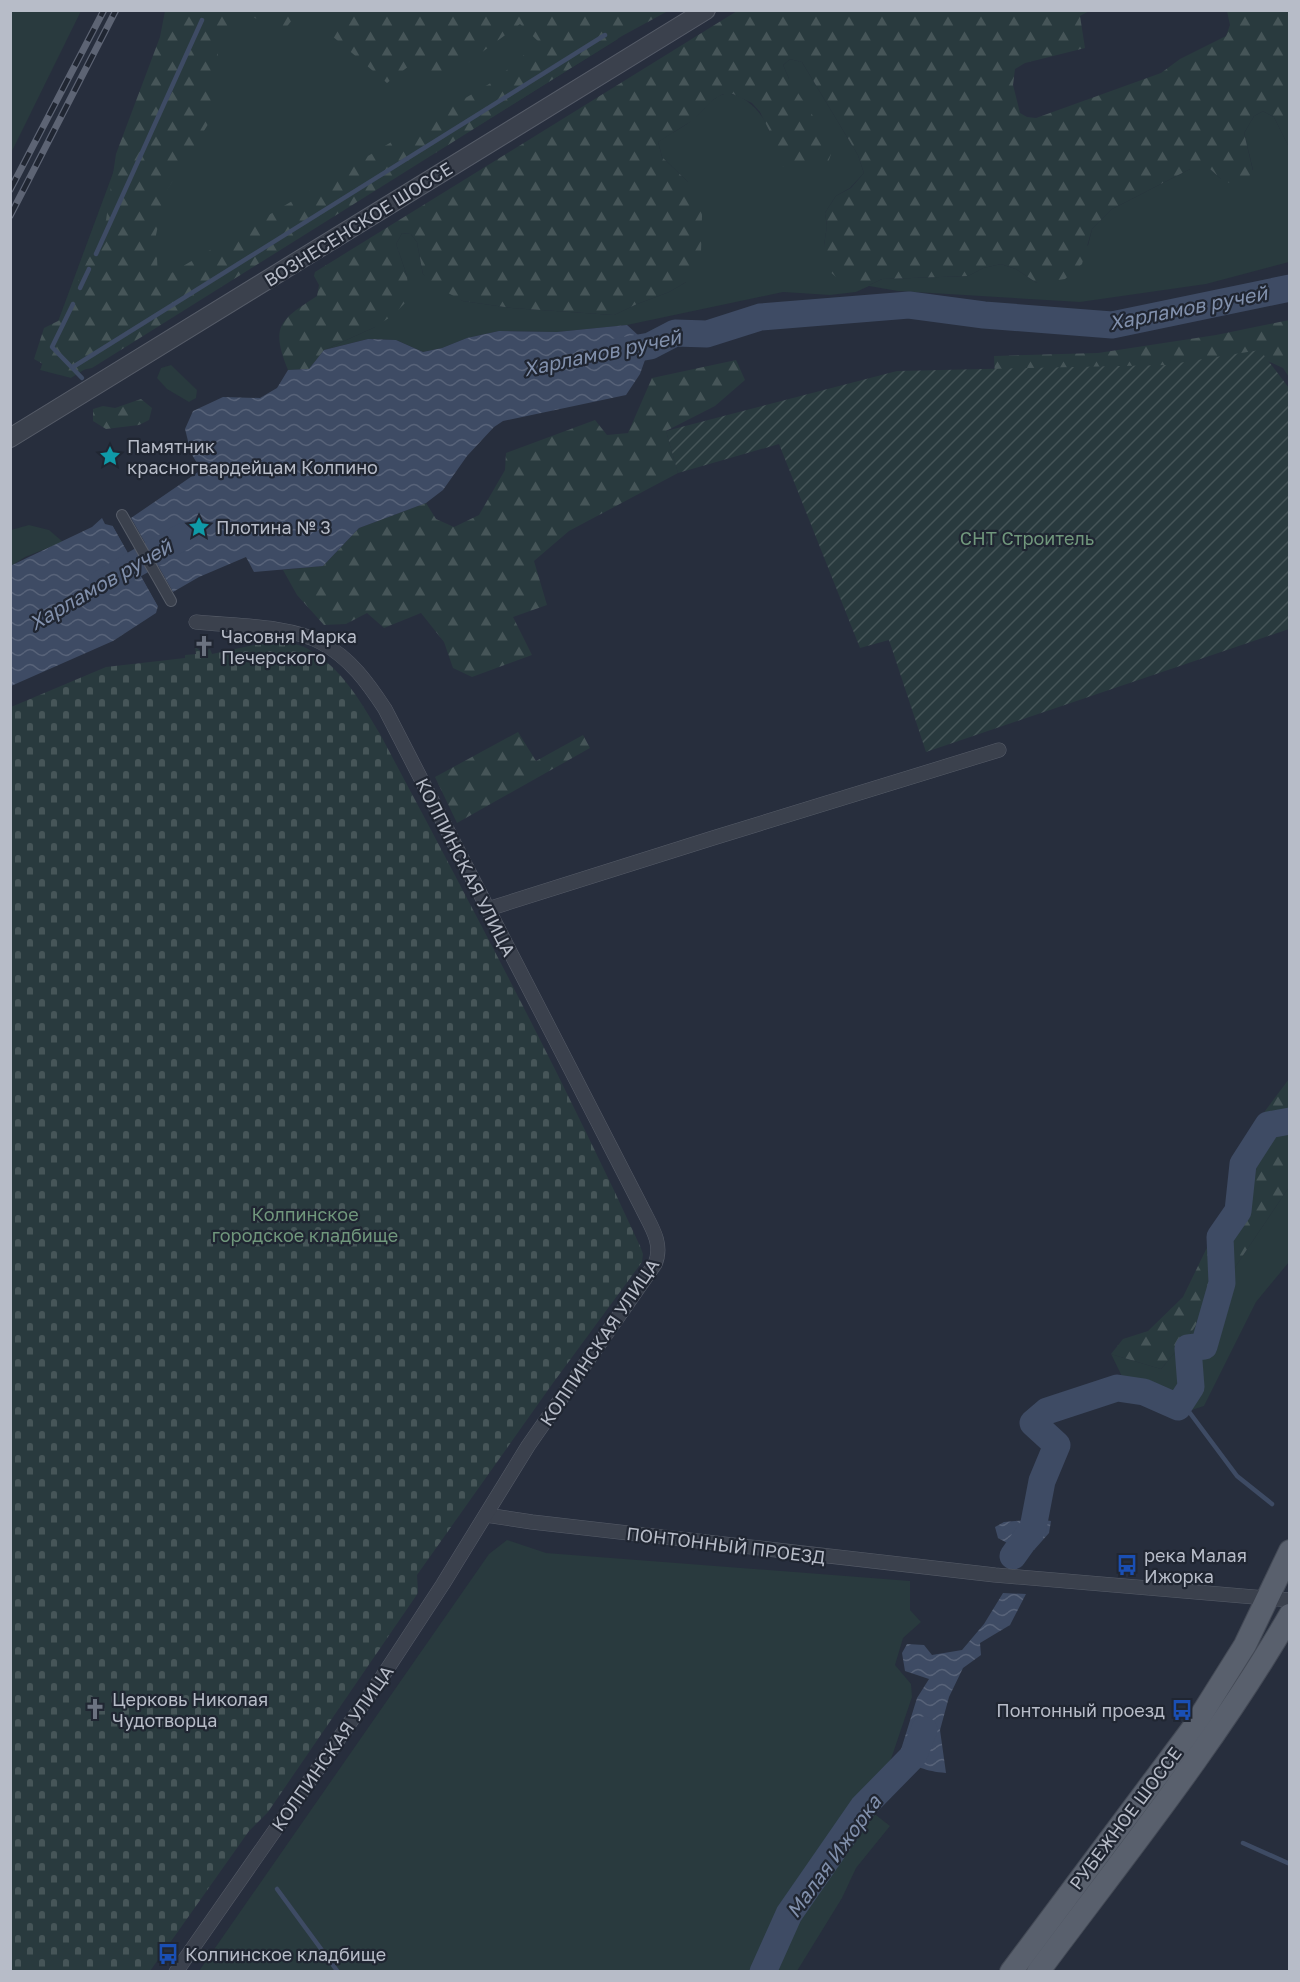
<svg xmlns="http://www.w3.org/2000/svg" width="1300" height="1982" viewBox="0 0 1300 1982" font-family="'Golos Text',sans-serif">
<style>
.green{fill:#293a3e}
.forest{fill:url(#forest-firs)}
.cemetery{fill:url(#cemetery-stones)}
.garden{fill:url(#garden-furrows)}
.water{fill:url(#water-waves)}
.pier{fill:#272e3d}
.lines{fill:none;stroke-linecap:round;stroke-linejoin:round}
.stream{stroke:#3e4b64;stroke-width:4.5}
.river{stroke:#3e4b64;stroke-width:27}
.pedestrian-casing{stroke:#565c68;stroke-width:12}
.minor-casing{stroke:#565c68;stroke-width:15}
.tertiary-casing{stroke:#565c68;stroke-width:20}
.primary-casing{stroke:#444a56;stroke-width:24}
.pedestrian{stroke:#3b414d;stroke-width:10}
.minor{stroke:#3b414d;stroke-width:14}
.tertiary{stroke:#3b414d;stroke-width:18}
.primary{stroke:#59606d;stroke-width:22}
.rail-casing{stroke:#5d6474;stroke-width:7}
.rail{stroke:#202632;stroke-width:4.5;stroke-dasharray:14;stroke-linecap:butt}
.labels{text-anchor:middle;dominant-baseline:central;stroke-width:4.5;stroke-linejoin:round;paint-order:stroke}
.street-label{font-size:18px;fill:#b7bcc8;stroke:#202632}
.poi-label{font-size:18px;fill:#b7bcc8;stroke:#202632;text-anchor:start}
.park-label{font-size:18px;fill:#70977c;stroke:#202632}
.water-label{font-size:20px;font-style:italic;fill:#8190ac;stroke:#202632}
</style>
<defs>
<pattern id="forest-firs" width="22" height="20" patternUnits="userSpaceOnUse" patternTransform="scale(1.5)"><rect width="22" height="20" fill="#293a3e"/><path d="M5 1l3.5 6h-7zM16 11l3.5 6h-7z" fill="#465558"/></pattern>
<pattern id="cemetery-stones" width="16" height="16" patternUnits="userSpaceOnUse" patternTransform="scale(1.5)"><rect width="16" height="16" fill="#293a3e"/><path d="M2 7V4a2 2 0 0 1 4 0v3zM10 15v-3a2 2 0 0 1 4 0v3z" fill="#465558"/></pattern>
<pattern id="garden-furrows" width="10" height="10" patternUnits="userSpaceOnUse" patternTransform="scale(1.5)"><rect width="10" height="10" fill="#293a3e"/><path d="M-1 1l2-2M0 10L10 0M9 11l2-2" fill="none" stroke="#465558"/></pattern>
<pattern id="water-waves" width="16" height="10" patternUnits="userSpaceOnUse" patternTransform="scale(1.5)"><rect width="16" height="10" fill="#3e4b64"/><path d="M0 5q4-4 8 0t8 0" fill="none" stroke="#586379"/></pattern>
</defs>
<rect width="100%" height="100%" fill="#272e3d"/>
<!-- green -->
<g class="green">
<path d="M10 11H81L11 153 10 152Z"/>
<path d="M173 11H598L618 39 71 378 40 370Z"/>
<path d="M790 59 802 62 858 155 864 173 850 188 836 196 825 213 827 226 824 246 869 285 882 279 968 276 983 268 1001 264 1016 269 1037 283 1088 245 1092 229 1112 209 1190 169H1210L1221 179 1253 170 1244 133 1254 116 1263 111 1274 117 1289 147V262L1206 284 1080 302 898 291 869 286 856 292 830 295 783 292 627 325 557 332 499 331 467 338 442 348 423 352 396 340 368 339 324 350 375 327 407 276 396 244 402 233 411 234 417 242 423 274 463 301 512 308 614 315 637 304 669 292 686 282 688 182 662 157 658 142C669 134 683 128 693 119 703 112 710 99 721 95 740 88 765 114 769 131 771 136 770 143 770 149L789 79 783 65Z"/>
<path d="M171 365 197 390 196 398 189 402 167 389 157 378 161 368Z"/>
<path d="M29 525 49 530 63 542 25 557 11 566V530Z"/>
<path d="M1289 1187V1262L1256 1302 1204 1406 1173 1416 1133 1399 1111 1354 1161 1369 1190 1334Z"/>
<path d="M507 1540 546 1553 910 1581V1610L921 1622 903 1638 895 1665 911 1684 912 1697 890 1762 858 1801 890 1826 856 1868 842 1898 797 1971H199L489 1554Z"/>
</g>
<!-- forest -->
<g class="forest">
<path d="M165 11H299L285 29 246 15 220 32 212 118 165 193 156 235 158 281 494 81 539 42 520 24 462 67 438 79 418 59 387 83 324 29 343 11H668L622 36 92 368 61 374 34 359 44 328 60 320 106 220 116 154 160 37Z"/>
<path d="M737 11H1089L1080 16 1085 48 1025 63 1015 69 1013 85 1020 113 1027 117 1036 118 1161 73 1180 59 1226 36 1230 25 1227 11H1289V147L1274 117 1263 111 1254 116 1244 133 1253 171 1245 182 1234 185 1221 179 1210 169H1190L1112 209 1092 229 1082 264 1065 279 1037 283 1016 269 1001 264 983 268 968 276 882 279 869 285 847 286 829 271 824 246 827 226 825 213 836 196 851 188 864 173 858 155 802 62 790 59 783 65 789 79 830 142 831 154 828 163C810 168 793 170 775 165L770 149 769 130 760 112 752 103 733 94H723L714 99 693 120 658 142 662 157 688 182 700 198 702 216 701 252 698 265 686 282 669 292 637 304 614 315 512 308 463 301 437 287 423 274 417 242 411 234 402 233 396 244 407 276 409 299 392 316 375 327 324 350 309 369 288 370C270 326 280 320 317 296L319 285 314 276 315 272Z"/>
<path d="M1289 320V377L1283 368 1257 356 1166 379H995L994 356 1098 353 1216 335Z"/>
<path d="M736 360 745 380 715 406 666 431 678 473 569 531 534 561 547 605 513 617 532 655 472 677 453 668 444 642 421 613 384 628 367 613 346 624 324 625 297 595 283 570 323 566 359 528 426 503 436 519 454 527 479 515 505 470 506 453 595 420 607 435 628 433 652 378Z"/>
<path d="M141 399 152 408 149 420 139 425 106 429 93 421V409L103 406 115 408Z"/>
<path d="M518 732 536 761 583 735 590 748 457 823 435 777Z"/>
<path d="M1289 1079V1187L1190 1334 1161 1369 1111 1354 1123 1339 1148 1331 1183 1297 1231 1198 1242 1158 1262 1115Z"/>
</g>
<!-- cemetery -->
<path class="cemetery" d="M277 640C287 643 300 644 308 649 342 668 361 702 380 734 470 903 560 1072 640 1246L643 1254 642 1262 553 1383 417 1575 418 1593 268 1812 249 1831 150 1971H11V707L106 667 185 658V655L196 654 195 647 201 651 210 649 212 654Z"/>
<!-- garden -->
<path class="garden" d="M1260 350 1289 388V629L926 752 889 640 860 648 779 444 678 473 666 431 897 371 1166 365Z"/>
<!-- water -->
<g class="water">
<path d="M627 325 650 346 640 374 626 395 503 421 494 427 467 456 443 490 426 503 359 528 323 566 254 572 246 557 199 577 173 592 131 518 201 470 191 453 185 429 193 411 223 397 260 398 277 388 288 370 309 369 324 350 368 339 396 340 423 352 442 348 467 338 499 331 557 332Z"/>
<path d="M102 518 105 524 113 526 158 606 156 613 113 641 11 686 10 566 92 527Z"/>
<path d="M1037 1519 1051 1521 1049 1533 1034 1550 1009 1544 998 1538 995 1527 1004 1522Z"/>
<path d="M1003 1593 1026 1594 1010 1625 980 1643 981 1655 963 1668 949 1697 940 1730 946 1773C925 1771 916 1767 899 1756L917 1698 929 1679 905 1671 902 1653 907 1644 924 1645 932 1655 962 1650 984 1624Z"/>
</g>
<!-- pier -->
<path class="pier" d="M115 524 160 605 158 606 113 526Z"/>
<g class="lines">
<!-- stream -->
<g class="stream">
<path d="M96 254 202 20"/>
<path d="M80 288 89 269"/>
<path d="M73 304 52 347 82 378"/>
<path d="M73 367 605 35"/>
<path d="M1181 1401 1237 1476 1272 1504"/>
<path d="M1243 1843 1290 1864"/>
<path d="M277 1889 338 1972"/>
</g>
<!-- river -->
<g class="river">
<path d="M615 352 650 346 675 333 707 334 760 317 909 305 984 315 1112 325 1290 288"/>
<path d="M102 583 184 536"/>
<path d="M1013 1556 1033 1528 1042 1481 1057 1445 1033 1423 1047 1411 1117 1388 1144 1392 1178 1407 1191 1387 1188 1348 1204 1346 1222 1283 1220 1237 1238 1211 1243 1164 1268 1125 1290 1121"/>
<path d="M763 1972 789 1914 863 1807 914 1755 924 1730"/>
</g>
<defs>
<path id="pedestrian" d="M122 515 171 601"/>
<g id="minor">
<path d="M488 909 713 838 999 750"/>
<path d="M486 1515 532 1522 995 1575 1290 1600"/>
<path d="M176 1972 384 1674 443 1584 528 1446 655 1264C664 1243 650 1225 641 1206L385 709C368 683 350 658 322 643 290 625 233 626 196 622"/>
</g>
<path id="tertiary" d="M10 438 706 10"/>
<g id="primary">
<path d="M1011 1972 1193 1728 1245 1645 1290 1551"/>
<path d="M1038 1972C1125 1855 1217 1741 1290 1615"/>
</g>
</defs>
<!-- pedestrian casing -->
<use href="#pedestrian" class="pedestrian-casing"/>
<!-- minor casing -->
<use href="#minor" class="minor-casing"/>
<!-- tertiary casing -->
<use href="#tertiary" class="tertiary-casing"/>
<!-- primary casing -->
<use href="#primary" class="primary-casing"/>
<!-- pedestrian -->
<use href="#pedestrian" class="pedestrian"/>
<!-- minor -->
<use href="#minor" class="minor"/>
<!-- tertiary -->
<use href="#tertiary" class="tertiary"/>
<!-- primary -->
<use href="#primary" class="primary"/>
<defs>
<g id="rail">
<path d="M10 190 104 10"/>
<path d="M10 216 116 10"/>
</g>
</defs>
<!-- rail casing -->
<use href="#rail" class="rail-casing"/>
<!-- rail -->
<use href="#rail" class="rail"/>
</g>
<!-- icons -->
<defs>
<symbol id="sight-bare" viewBox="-9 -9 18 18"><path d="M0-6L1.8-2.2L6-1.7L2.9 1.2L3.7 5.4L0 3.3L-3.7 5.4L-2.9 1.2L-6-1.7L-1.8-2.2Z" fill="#0f9aa8" stroke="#202632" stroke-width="2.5" paint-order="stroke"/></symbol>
<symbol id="church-bare" viewBox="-9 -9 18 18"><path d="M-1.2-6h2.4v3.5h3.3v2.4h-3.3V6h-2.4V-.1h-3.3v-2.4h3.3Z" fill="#6b7280" stroke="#202632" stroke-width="2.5" paint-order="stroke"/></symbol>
<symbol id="bus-bare" viewBox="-9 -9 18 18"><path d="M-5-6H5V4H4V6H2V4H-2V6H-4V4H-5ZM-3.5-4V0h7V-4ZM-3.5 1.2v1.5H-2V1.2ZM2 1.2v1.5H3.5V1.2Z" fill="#1a4fb4" stroke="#202632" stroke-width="2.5" paint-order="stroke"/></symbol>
</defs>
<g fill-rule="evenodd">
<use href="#sight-bare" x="95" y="441" width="30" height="30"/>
<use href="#sight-bare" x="184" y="512" width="30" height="30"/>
<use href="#church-bare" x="189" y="631" width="30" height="30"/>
<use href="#bus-bare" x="1112" y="1550" width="30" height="30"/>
<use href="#church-bare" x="80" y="1694" width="30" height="30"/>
<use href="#bus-bare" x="1167" y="1695" width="30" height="30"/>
<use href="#bus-bare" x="153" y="1939" width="30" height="30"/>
</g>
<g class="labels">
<!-- street labels -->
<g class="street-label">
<text transform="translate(358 224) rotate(-32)">ВОЗНЕСЕНСКОЕ ШОССЕ</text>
<text transform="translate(466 867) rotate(63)">КОЛПИНСКАЯ УЛИЦА</text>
<text transform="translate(599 1342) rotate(-56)">КОЛПИНСКАЯ УЛИЦА</text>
<text transform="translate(726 1545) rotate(7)">ПОНТОННЫЙ ПРОЕЗД</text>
<text transform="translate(332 1748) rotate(-55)">КОЛПИНСКАЯ УЛИЦА</text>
<text transform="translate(1125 1818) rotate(-53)">РУБЕЖНОЕ ШОССЕ</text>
</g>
<!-- poi labels -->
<g class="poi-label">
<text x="127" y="446">Памятник<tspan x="127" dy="21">красногвардейцам Колпино</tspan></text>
<text x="216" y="527">Плотина № 3</text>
<text x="221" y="636">Часовня Марка<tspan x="221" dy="21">Печерского</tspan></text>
<text x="1144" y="1555">река Малая<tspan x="1144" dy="21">Ижорка</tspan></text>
<text x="112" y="1699">Церковь Николая<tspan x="112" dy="21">Чудотворца</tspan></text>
<text x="1165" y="1710" text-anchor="end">Понтонный проезд</text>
<text x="185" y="1954">Колпинское кладбище</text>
</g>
<!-- park labels -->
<g class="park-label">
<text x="1027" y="538">СНТ Строитель</text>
<text x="305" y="1214">Колпинское<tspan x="305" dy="21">городское кладбище</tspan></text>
</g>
<!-- water labels -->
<g class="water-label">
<text transform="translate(1188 307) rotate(-11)">Харламов ручей</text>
<text transform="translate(602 352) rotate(-12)">Харламов ручей</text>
<text transform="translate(100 584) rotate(-30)">Харламов ручей</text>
<text transform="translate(833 1856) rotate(-54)">Малая Ижорка</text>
</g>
</g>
<!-- border -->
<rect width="1300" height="1982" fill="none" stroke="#b7bcc8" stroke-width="24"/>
</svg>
